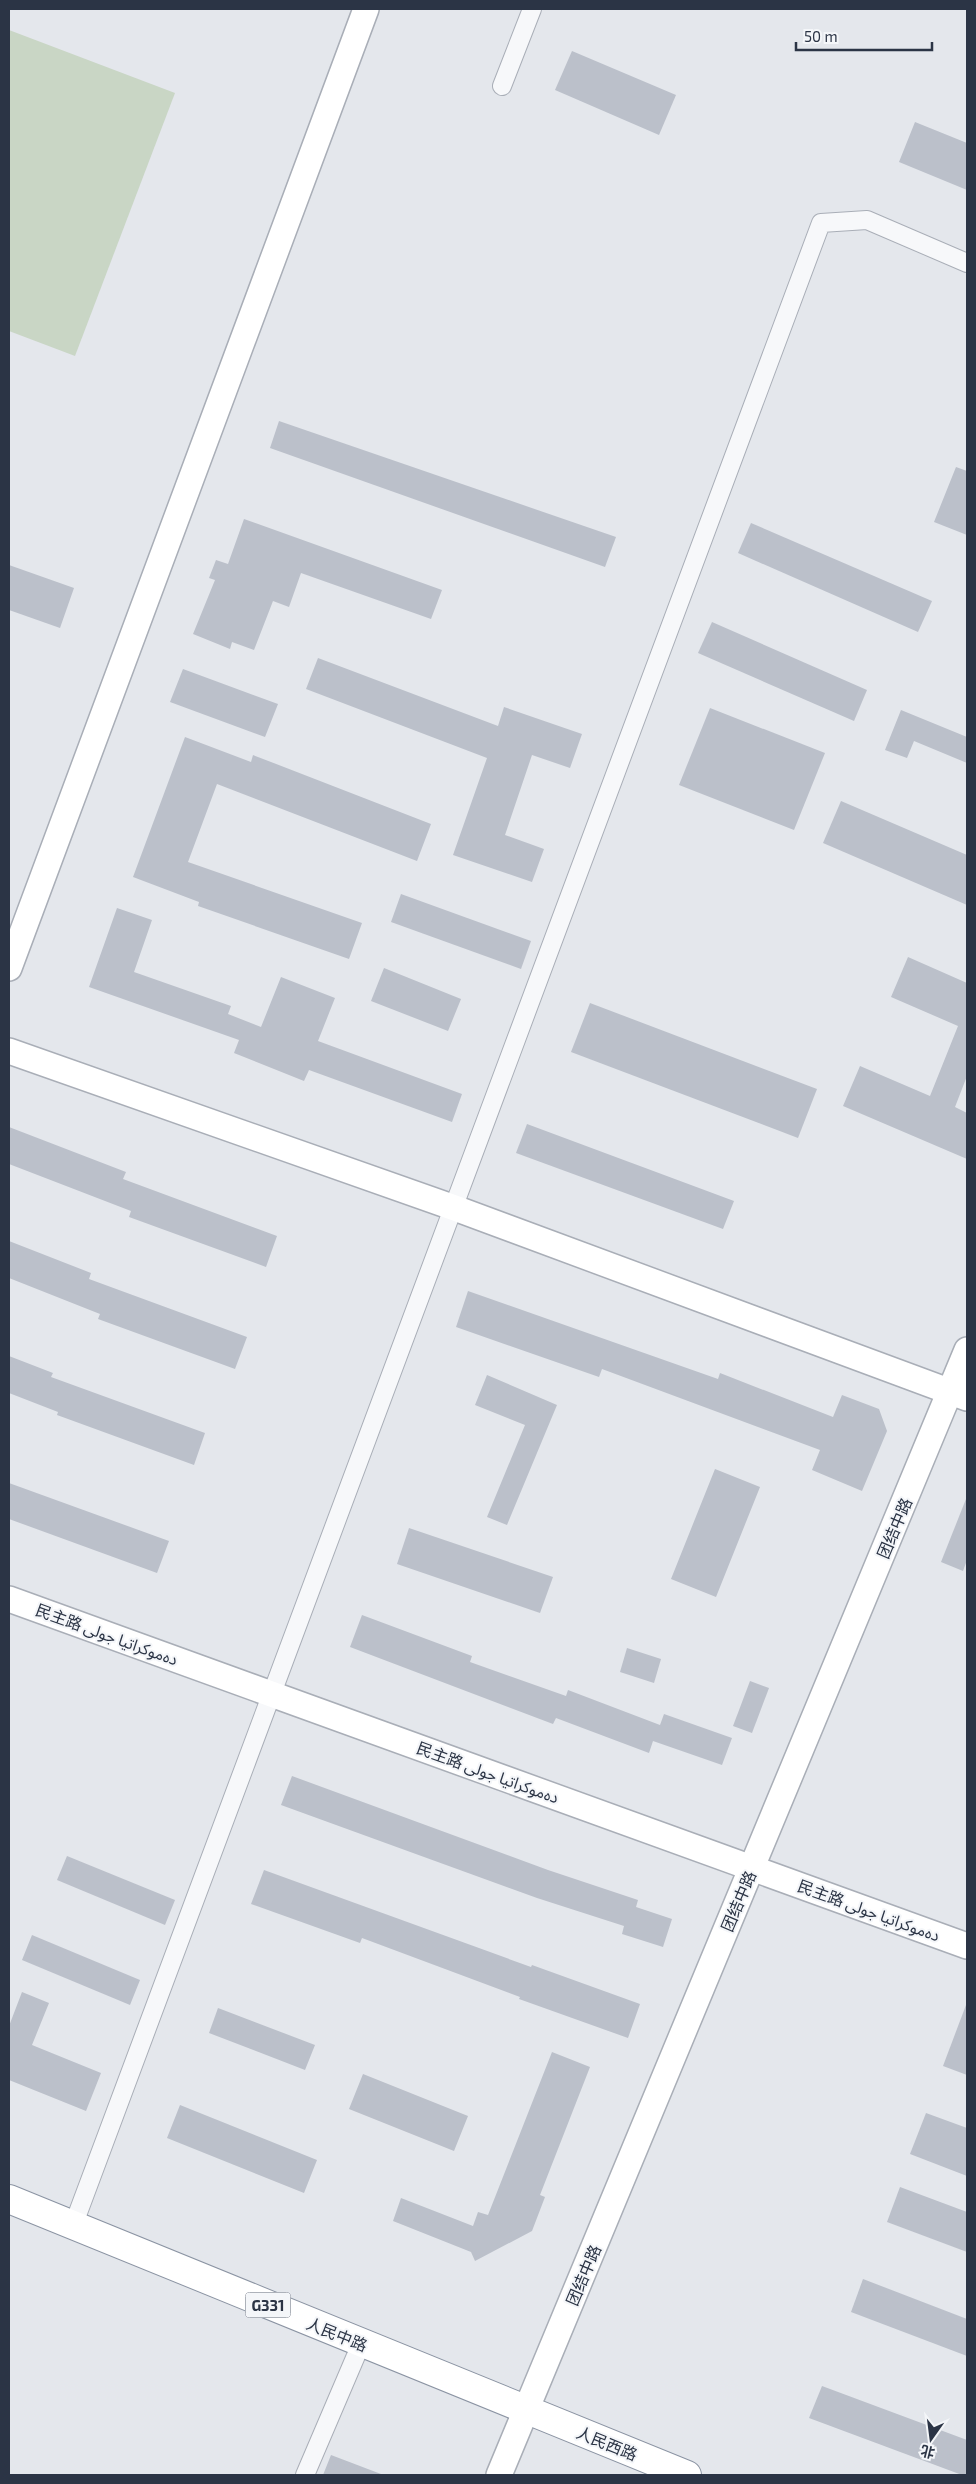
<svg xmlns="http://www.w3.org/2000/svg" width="976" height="2484" viewBox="0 0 976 2484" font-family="'Exo 2','Noto Sans Arabic','Noto Sans SC',sans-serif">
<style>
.green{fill:#c9d6c5}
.building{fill:#bbc0ca}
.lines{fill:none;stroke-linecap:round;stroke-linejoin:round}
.street-casing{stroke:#a9aeb7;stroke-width:20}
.secondary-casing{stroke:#a9aeb7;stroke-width:28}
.highway-casing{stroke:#8b94a3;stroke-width:30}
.street{stroke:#f7f8fa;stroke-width:18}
.secondary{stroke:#fff;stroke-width:25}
.highway{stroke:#fff;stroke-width:28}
.labels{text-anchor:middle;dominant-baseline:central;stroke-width:4;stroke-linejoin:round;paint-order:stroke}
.shield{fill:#f4f6f9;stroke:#676e7b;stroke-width:1}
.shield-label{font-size:15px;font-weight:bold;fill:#2b3445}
.street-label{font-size:16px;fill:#2b3445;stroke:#f4f6f9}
</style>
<rect width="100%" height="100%" fill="#e4e7ec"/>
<!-- green -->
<path class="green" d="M9 30 175 93 75 356 9 331Z"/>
<!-- building -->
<g class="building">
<path d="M572 51 676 95 659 135 555 90Z"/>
<path d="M915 122 967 143V190L899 162Z"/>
<path d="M279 421 616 537 605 567 270 448Z"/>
<path d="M956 467 967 471V535L934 522Z"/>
<path d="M244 519 442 590 431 619 301 573 289 607 273 601 254 650 232 642 230 649 193 634 215 580 209 578 216 560 228 564Z"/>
<path d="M751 523 932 601 918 632 738 553Z"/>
<path d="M9 565 74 588 60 628 9 610Z"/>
<path d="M712 622 867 690 854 721 698 653Z"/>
<path d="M318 658 498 726 504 707 582 734 570 768 532 755 505 835 544 849 532 882 453 855 487 758 306 689Z"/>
<path d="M183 669 278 704 265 737 170 702Z"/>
<path d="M710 708 825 753 794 830 679 785Z"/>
<path d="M901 710 967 737V763L914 741 907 758 885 750Z"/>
<path d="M185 737 251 762 253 755 431 824 417 861 217 784 188 862 362 923 349 959 198 906 199 902 133 877Z"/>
<path d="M841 801 967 855V905L823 843Z"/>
<path d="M401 894 531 941 521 969 391 922Z"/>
<path d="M117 908 152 920 134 972 231 1006 228 1014 261 1027 281 977 335 998 318 1041 462 1094 452 1122 309 1070 304 1081 234 1053 239 1040 89 987Z"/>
<path d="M908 957 967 983V1076L955 1107 967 1113V1159L843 1106 860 1066 930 1096 958 1026 891 997Z"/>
<path d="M384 968 461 999 448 1031 371 1001Z"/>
<path d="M590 1003 817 1089 798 1138 571 1052Z"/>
<path d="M527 1124 734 1201 723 1229 516 1153Z"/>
<path d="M9 1127 126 1172 123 1179 277 1236 266 1267 129 1217 131 1211 9 1164Z"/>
<path d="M9 1241 91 1273 89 1279 247 1337 235 1369 98 1319 100 1314 9 1278Z"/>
<path d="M468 1291 718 1379 720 1373 833 1417 842 1395 879 1409 887 1431 862 1491 812 1470 820 1450 602 1369 599 1377 456 1327Z"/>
<path d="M9 1356 53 1373 51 1377 205 1433 194 1465 57 1415 58 1412 9 1393Z"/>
<path d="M487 1375 557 1405 507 1525 487 1517 525 1425 475 1405Z"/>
<path d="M715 1469 760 1487 716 1597 671 1579Z"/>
<path d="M9 1483 169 1541 157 1573 9 1519Z"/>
<path d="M966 1499 967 1560 963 1571 941 1562Z"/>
<path d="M409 1528 553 1577 540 1613 397 1564Z"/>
<path d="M362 1615 472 1656 470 1662 566 1696 568 1690 660 1725 664 1714 732 1738 722 1765 653 1741 649 1753 556 1718 553 1724 350 1647Z"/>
<path d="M627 1648 661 1659 654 1683 620 1672Z"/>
<path d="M750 1681 769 1688 752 1733 733 1726Z"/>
<path d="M292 1776 548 1870 638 1900 636 1907 672 1919 663 1947 622 1934 624 1926 537 1898 281 1805Z"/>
<path d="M67 1856 175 1900 165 1925 57 1880Z"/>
<path d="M264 1870 531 1967 532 1965 640 2004 628 2038 519 1999 520 1997 362 1938 360 1943 251 1904Z"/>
<path d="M32 1935 140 1980 130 2005 22 1960Z"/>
<path d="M22 1992 49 2003 32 2045 101 2073 86 2111 9 2080V2026Z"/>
<path d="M966 2005H967V2075L943 2066Z"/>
<path d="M218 2008 315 2045 305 2070 209 2033Z"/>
<path d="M552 2052 590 2067 540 2195 545 2197 532 2231 475 2261 471 2252 393 2221 401 2198 473 2226 478 2212 488 2215Z"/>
<path d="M363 2074 468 2116 454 2151 349 2109Z"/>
<path d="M180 2105 317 2160 304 2193 167 2138Z"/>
<path d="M926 2113 967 2128V2176L910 2154Z"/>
<path d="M900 2187 967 2212V2252L887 2222Z"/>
<path d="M863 2279 967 2319V2356L851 2312Z"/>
<path d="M822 2386 967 2440V2475H962L809 2418Z"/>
<path d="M331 2455 381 2474V2475H323Z"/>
</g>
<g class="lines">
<defs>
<g id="street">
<path d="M502 86 532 9"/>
<path d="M73 2226 821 223 867 220 967 263"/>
<path d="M305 2475 361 2344"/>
</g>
<g id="secondary">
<path d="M9 968 366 9"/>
<path d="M9 1051 452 1207 967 1398"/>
<path d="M9 1599 967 1946"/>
<path d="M499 2475 967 1350"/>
</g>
<path id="highway" d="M9 2199 687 2475"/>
</defs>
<!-- street casing -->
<use href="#street" class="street-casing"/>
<!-- secondary casing -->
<use href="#secondary" class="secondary-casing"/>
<!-- highway casing -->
<use href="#highway" class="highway-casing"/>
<!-- street -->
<use href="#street" class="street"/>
<!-- secondary -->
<use href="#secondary" class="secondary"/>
<!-- highway -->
<use href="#highway" class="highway"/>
</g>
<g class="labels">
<!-- shield labels -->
<rect class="shield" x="245.5" y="2292.5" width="45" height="25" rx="4"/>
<g class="shield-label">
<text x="268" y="2305">G331</text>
</g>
<!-- street labels -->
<g class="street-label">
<text transform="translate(894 1528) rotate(-67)">团结中路</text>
<text transform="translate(107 1634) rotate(20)">民主路 دەموكراتيا جولى</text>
<text transform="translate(488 1772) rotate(20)">民主路 دەموكراتيا جولى</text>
<text transform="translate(738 1901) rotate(-67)">团结中路</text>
<text transform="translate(869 1910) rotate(20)">民主路 دەموكراتيا جولى</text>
<text transform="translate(583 2275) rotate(-67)">团结中路</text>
<text transform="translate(337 2334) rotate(22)">人民中路</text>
<text transform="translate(607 2443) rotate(22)">人民西路</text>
</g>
</g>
<!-- border -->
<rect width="976" height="2484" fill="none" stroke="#2b3445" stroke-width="20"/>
<!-- north arrow -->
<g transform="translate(931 2439) rotate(194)" stroke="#f4f6f9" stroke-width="4" paint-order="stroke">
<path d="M0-4L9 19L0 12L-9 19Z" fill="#2b3445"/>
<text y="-8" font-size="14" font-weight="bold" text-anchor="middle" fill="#2b3445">北</text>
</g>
<!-- scale -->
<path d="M796 42v8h136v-8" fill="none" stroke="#2b3445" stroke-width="2.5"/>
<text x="804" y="42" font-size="15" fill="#2b3445" stroke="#f4f6f9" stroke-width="4" paint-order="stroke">50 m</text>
</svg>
